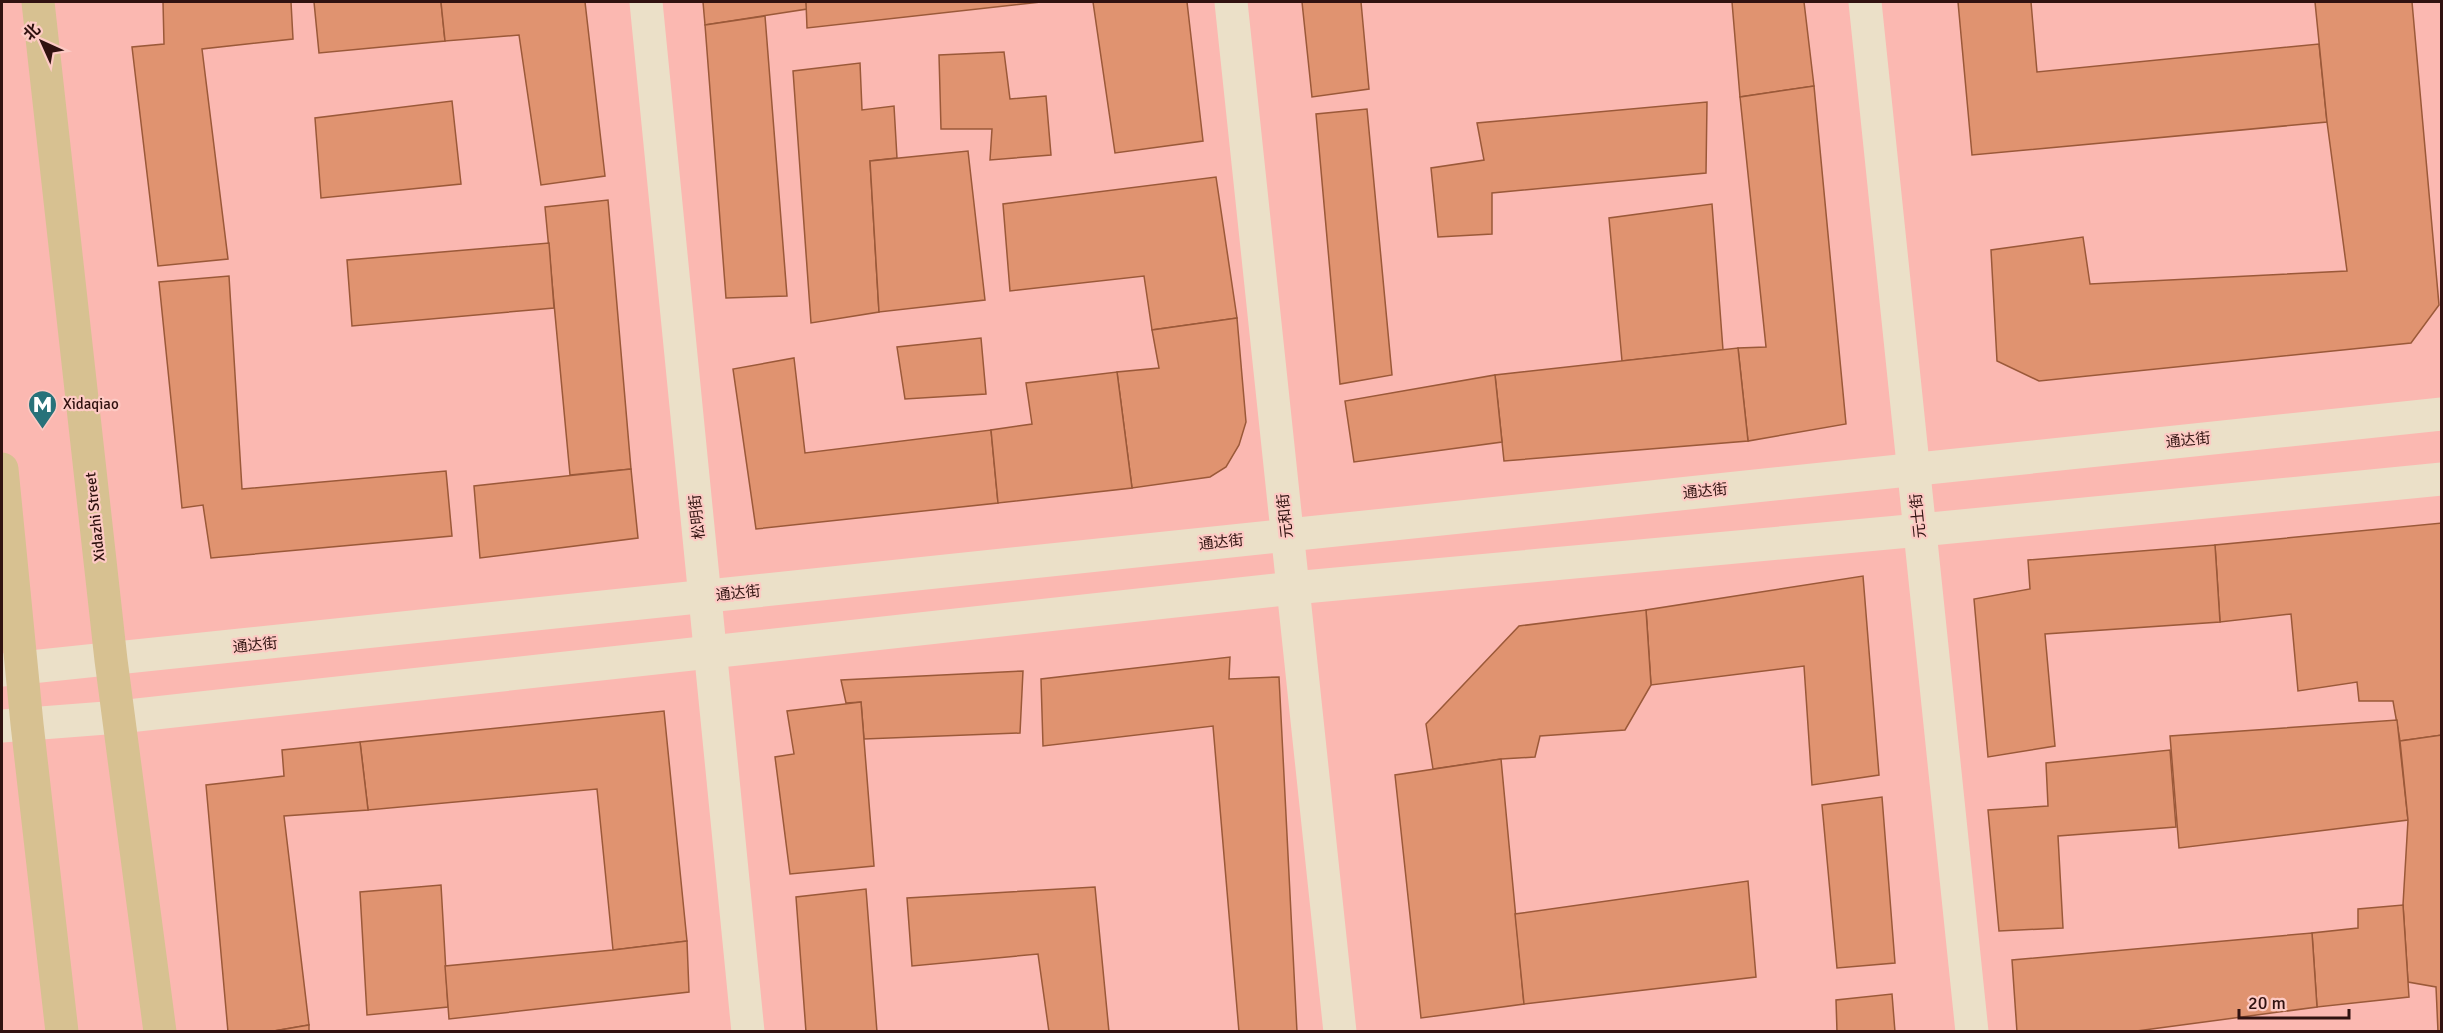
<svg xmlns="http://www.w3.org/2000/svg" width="2443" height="1033" viewBox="0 0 2443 1033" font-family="Signika,'Noto Sans SC',sans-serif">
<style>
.building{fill:#e09370;stroke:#9b5939;stroke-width:1.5}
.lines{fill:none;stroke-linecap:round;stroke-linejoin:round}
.secondary{stroke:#ebe0c8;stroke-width:33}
.primary{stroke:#d7c191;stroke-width:33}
.labels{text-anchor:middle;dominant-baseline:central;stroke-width:4.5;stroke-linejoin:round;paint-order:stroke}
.poi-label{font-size:15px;fill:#301210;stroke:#fdcac4;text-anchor:start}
.street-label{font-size:15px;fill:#301210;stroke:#fdcac4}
</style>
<rect width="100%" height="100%" fill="#fbb8b1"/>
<!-- building -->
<g class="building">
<path d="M163 2H291L293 39 202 49 228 259 158 266 132 47 164 44Z"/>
<path d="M314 2H441L445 41 319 53Z"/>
<path d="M441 2H585L605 176 541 185 519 35 445 41Z"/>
<path d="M703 2H806L807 9 705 25Z"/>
<path d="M806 2H1041L807 28Z"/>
<path d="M1093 2H1187L1203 141 1115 153Z"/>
<path d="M1302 2H1361L1369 89 1312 97Z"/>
<path d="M1732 2H1804L1814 86 1740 97Z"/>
<path d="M1958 2H2031L2037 72 2319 44 2327 122 1972 155Z"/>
<path d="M2315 2H2412L2439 305 2411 343 2039 381 1997 361 1991 250 2083 237 2090 284 2347 271 2327 122Z"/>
<path d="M765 16 787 296 726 298 705 25Z"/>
<path d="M1004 52 1010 99 1046 96 1051 155 990 160 992 129H941L939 55Z"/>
<path d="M860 63 862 110 894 106 897 158 870 161 879 312 811 323 793 71Z"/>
<path d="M1814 86 1846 424 1748 441 1738 348 1766 347 1740 97Z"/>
<path d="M452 101 461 184 321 198 315 118Z"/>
<path d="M1707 102 1706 173 1492 193V234L1438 237 1431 168 1484 160 1477 123Z"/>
<path d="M1367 109 1392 375 1340 384 1316 114Z"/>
<path d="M968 151 985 300 879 312 870 161Z"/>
<path d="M1216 177 1237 318 1152 330 1144 276 1010 291 1003 204Z"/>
<path d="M608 200 631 469 570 475 545 207Z"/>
<path d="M1712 204 1723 350 1622 361 1609 218Z"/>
<path d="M549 243 554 308 352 326 347 260Z"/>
<path d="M229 276 242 489 446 471 452 536 211 558 203 505 182 508 159 282Z"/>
<path d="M1237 318 1246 422 1239 445 1226 467 1210 477 1132 488 1117 372 1159 368 1152 330Z"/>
<path d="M981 338 986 394 905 399 897 347Z"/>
<path d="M1738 348 1748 441 1504 461 1495 375Z"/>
<path d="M794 358 805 453 991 430 998 503 756 529 733 369Z"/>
<path d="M1117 372 1132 488 998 503 991 430 1032 424 1026 383Z"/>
<path d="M1495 375 1502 442 1354 462 1345 401Z"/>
<path d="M631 469 638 538 480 558 474 486Z"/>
<path d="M2442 523V735L2400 741 2393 701H2359L2357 682 2298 691 2291 614 2220 622 2215 545Z"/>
<path d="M2215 545 2220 622 2045 634 2055 746 1988 757 1974 599 2030 589 2028 560Z"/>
<path d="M1863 576 1879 775 1812 785 1804 666 1651 685 1646 610Z"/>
<path d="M1646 610 1651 685 1625 730 1540 736 1535 757 1501 759 1433 769 1426 724 1519 626Z"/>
<path d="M1230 657 1229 679 1279 677 1297 1032H1239L1213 726 1043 746 1041 679Z"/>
<path d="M1023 671 1020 733 864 739 861 702 846 703 841 680Z"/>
<path d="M861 702 874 866 790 874 775 757 794 754 787 711Z"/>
<path d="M664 711 687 941 613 950 597 789 368 810 360 742Z"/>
<path d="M2397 720 2408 820 2179 848 2170 736Z"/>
<path d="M2442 735V1032H2438L2436 987 2408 982 2403 905 2408 820 2400 741Z"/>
<path d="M360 742 368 810 284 816 309 1025 268 1032H228L206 785 284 776 282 750Z"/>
<path d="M2170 750 2176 827 2058 836 2063 928 1999 931 1988 810 2048 806 2046 763Z"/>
<path d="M1501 759 1524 1004 1421 1018 1395 775Z"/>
<path d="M1882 797 1895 963 1837 968 1822 805Z"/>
<path d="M1748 881 1756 977 1524 1004 1515 914Z"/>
<path d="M441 885 448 1007 367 1015 360 892Z"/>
<path d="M1095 887 1109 1032H1049L1038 954 912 966 907 898Z"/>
<path d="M866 889 877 1032H806L796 897Z"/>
<path d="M2403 905 2409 997 2317 1007 2312 933 2358 928V909Z"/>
<path d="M2312 933 2317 1007 2129 1032H2017L2012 960Z"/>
<path d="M687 941 689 992 449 1019 445 966 613 950Z"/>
<path d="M1892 994 1895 1032H1837L1836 1000Z"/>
<path d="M309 1025V1032H268Z"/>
</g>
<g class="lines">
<!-- secondary -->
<g class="secondary">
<path d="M646 2 748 1032"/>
<path d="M1231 2 1340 1032"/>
<path d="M1865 2 1972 1032"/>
<path d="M2 670 2442 414"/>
<path d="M2 726 119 717 1293 588 1920 530 2442 479"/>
</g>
<!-- primary -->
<g class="primary">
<path d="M38 2 111 660 160 1032"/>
<path d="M2 469 27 724 62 1032"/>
</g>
</g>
<!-- icons -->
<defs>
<symbol id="metro-pin" viewBox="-11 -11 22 30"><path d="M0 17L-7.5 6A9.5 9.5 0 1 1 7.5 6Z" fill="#28727a" stroke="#fdcac4"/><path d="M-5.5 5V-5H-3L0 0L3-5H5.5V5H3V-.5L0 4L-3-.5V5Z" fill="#fff"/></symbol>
</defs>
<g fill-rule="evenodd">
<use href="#metro-pin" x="26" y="388" width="33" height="45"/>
</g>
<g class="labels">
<!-- poi labels -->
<g class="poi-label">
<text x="63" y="404">Xidaqiao</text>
</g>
<!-- street labels -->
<g class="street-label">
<text transform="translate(2188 440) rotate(-6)">通达街</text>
<text transform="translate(1705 491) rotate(-6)">通达街</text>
<text transform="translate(1285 516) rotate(-96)">元和街</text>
<text transform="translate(1918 516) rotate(-96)">元士街</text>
<text transform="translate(95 517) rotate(-96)">Xidazhi Street</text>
<text transform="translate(697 517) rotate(-96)">松明街</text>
<text transform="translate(1221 542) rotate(-6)">通达街</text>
<text transform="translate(738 593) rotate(-6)">通达街</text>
<text transform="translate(255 645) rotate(-6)">通达街</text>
</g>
</g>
<!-- border -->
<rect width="2443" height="1033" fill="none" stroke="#301210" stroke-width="6"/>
<!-- north arrow -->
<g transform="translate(42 42) rotate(315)" stroke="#fdcac4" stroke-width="4.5" paint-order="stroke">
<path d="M0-4.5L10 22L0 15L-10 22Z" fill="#301210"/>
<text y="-9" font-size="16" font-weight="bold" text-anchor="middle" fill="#301210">北</text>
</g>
<!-- scale -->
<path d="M2239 1009v9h110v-9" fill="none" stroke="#301210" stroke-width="3"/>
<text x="2248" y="1009" font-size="18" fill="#301210" stroke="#fdcac4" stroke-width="4.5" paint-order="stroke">20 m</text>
</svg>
